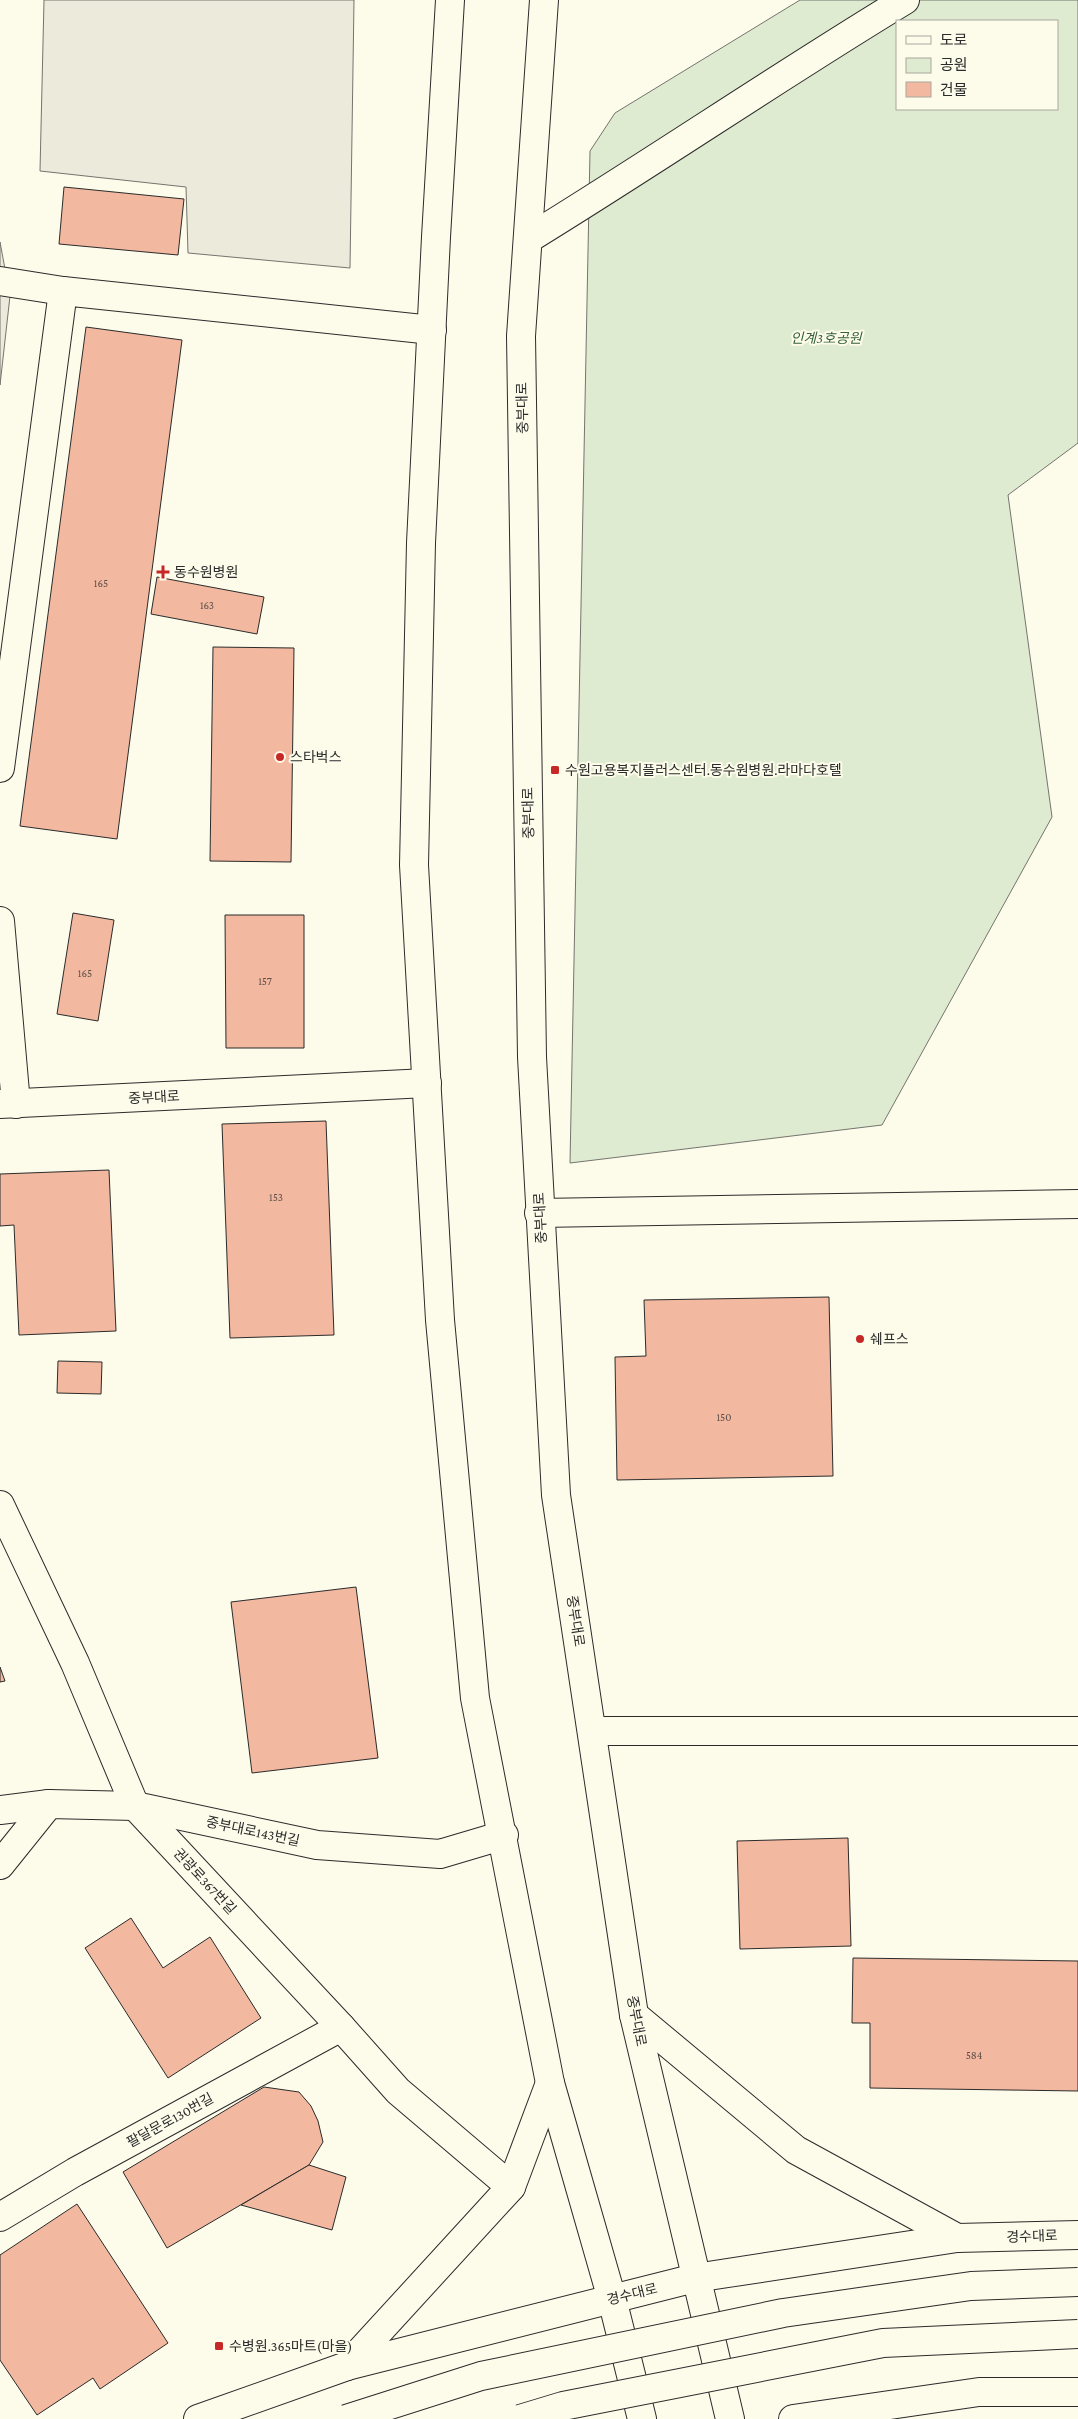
<svg xmlns="http://www.w3.org/2000/svg" width="1078" height="2419" viewBox="0 0 1078 2419" font-family="'Crimson Pro','Noto Sans KR',serif">
<style>
.green{fill:#deebd1;stroke:#74746e;fill-rule:evenodd}
.parking{fill:#eceadb;stroke:#74746e}
.building{fill:#f2b8a0;stroke:#2b2b2b}
.lines{fill:none;stroke-linecap:round;stroke-linejoin:round}
.minor-casing{stroke:#2b2b2b;stroke-width:30}
.major-casing{stroke:#2b2b2b;stroke-width:30}
.minor{stroke:#fdfbea;stroke-width:28}
.major{stroke:#fdfbea;stroke-width:28}
.major-bridge-casing{stroke:#2b2b2b;stroke-width:30;stroke-linecap:butt}
.major-bridge{stroke:#fdfbea;stroke-width:28}
.poi-dot{fill:#c62828;stroke:#fdfbea;stroke-width:2}
.labels{text-anchor:middle;dominant-baseline:central;stroke-width:4;stroke-linejoin:round;paint-order:stroke}
.number-label{font-size:11px;fill:#5d4e48}
.park-label{font-size:14px;font-style:italic;fill:#34623c;stroke:#fdfbea}
.street-label{font-size:14px;fill:#2b2b2b;stroke:#fdfbea}
.poi-label{font-size:14px;fill:#2b2b2b;stroke:#fdfbea;text-anchor:start}
</style>
<rect width="100%" height="100%" fill="#fdfbea"/>
<!-- green -->
<path class="green" d="M800 0H1078V443L1008 495 1052 817 882 1125 570 1163 590 151 615 113ZM897 21H1057V109H897Z"/>
<!-- parking -->
<g class="parking">
<path d="M44 0H354L350 268 188 253 186 187 40 171Z"/>
<path d="M0 242 10 296 0 385Z"/>
</g>
<!-- building -->
<g class="building">
<path d="M64 187 184 199 178 255 59 244Z"/>
<path d="M86 327 182 340 117 839 20 826Z"/>
<path d="M157 577 264 597 257 634 151 614Z"/>
<path d="M213 647 294 648 291 862 210 861Z"/>
<path d="M73 913 114 920 98 1021 57 1014Z"/>
<path d="M225 915H304V1048H226Z"/>
<path d="M326 1121 334 1335 230 1338 222 1124Z"/>
<path d="M109 1170 116 1331 19 1335 14 1225 0 1226V1174Z"/>
<path d="M829 1297 833 1476 617 1480 615 1357 646 1356 644 1300Z"/>
<path d="M58 1361 102 1362 101 1394 57 1393Z"/>
<path d="M356 1587 378 1758 252 1773 231 1602Z"/>
<path d="M0 1667 5 1681 0 1682Z"/>
<path d="M848 1838 851 1946 740 1949 737 1841Z"/>
<path d="M131 1918 163 1968 210 1937 261 2018 168 2078 85 1948Z"/>
<path d="M853 1958 1078 1961V2091L870 2088V2023H852Z"/>
<path d="M264 2087 299 2092 311 2106 318 2121 323 2142 309 2165 167 2248 123 2172Z"/>
<path d="M309 2165 346 2177 332 2230 241 2205Z"/>
<path d="M77 2204 168 2343 100 2389 93 2378 37 2415 0 2360V2255Z"/>
</g>
<g class="lines">
<defs>
<g id="minor">
<path d="M528 239C655 161 778 77 905 0"/>
<path d="M0 281 63 291"/>
<path d="M0 768 63 291 432 330"/>
<path d="M0 921 16 1104"/>
<path d="M0 1104 427 1083"/>
<path d="M539 1213 1078 1204"/>
<path d="M0 1505 75 1663 135 1806 341 2027 398 2091 511 2187"/>
<path d="M593 1731H1078"/>
<path d="M0 1810 49 1804 135 1806 317 1845 440 1854 504 1835"/>
<path d="M0 1865 49 1804"/>
<path d="M0 2217 75 2172 341 2027"/>
</g>
<g id="major">
<path d="M450 0 436 237 421 543 414 865 440 1320 475 1698 550 2083 612 2299 642 2419"/>
<path d="M544 0 521 336 532 1057 556 1495 634 2015 730 2419"/>
<path d="M634 2015 796 2150 957 2238"/>
<path d="M347 2366 511 2187 550 2083"/>
<path d="M198 2419 347 2366 695 2278 957 2238 1078 2235"/>
<path d="M793 2419 979 2392H1078"/>
</g>
</defs>
<!-- minor casing -->
<use href="#minor" class="minor-casing"/>
<!-- major casing -->
<use href="#major" class="major-casing"/>
<!-- minor -->
<use href="#minor" class="minor"/>
<!-- major -->
<use href="#major" class="major"/>
<defs>
<g id="major-bridge">
<path d="M346 2419 481 2376 783 2313 971 2286 1078 2282"/>
<path d="M520 2419 563 2406 883 2343 1078 2334"/>
</g>
</defs>
<!-- major-bridge casing -->
<use href="#major-bridge" class="major-bridge-casing"/>
<!-- major-bridge -->
<use href="#major-bridge" class="major-bridge"/>
</g>
<!-- markers -->
<g class="poi-dot">
<path d="M160.5 564.5h5v5h5v5h-5v5h-5v-5h-5v-5h5z"/>
<circle cx="280" cy="757" r="5"/>
<rect x="550" y="765" width="10" height="10" rx="2.5"/>
<circle cx="860" cy="1339" r="5"/>
<rect x="214" y="2341" width="10" height="10" rx="2.5"/>
</g>
<g class="labels">
<!-- number labels -->
<g class="number-label">
<text x="101" y="583">165</text>
<text x="207" y="605">163</text>
<text x="85" y="973">165</text>
<text x="265" y="981">157</text>
<text x="276" y="1197">153</text>
<text x="724" y="1417">150</text>
<text x="974" y="2055">584</text>
</g>
<!-- park labels -->
<g class="park-label">
<text x="826" y="338">인계3호공원</text>
</g>
<!-- street labels -->
<g class="street-label">
<text transform="translate(522 408) rotate(-91)">중부대로</text>
<text transform="translate(528 813) rotate(-91)">중부대로</text>
<text transform="translate(154 1097) rotate(-3)">중부대로</text>
<text transform="translate(540 1218) rotate(-93)">중부대로</text>
<text transform="translate(576 1621) rotate(81)">중부대로</text>
<text transform="translate(253 1831) rotate(12)">중부대로143번길</text>
<text transform="translate(205 1881) rotate(47)">권광로367번길</text>
<text transform="translate(637 2021) rotate(79)">중부대로</text>
<text transform="translate(170 2120) rotate(-29)">팔달문로130번길</text>
<text transform="translate(1032 2236) rotate(-2)">경수대로</text>
<text transform="translate(632 2294) rotate(-14)">경수대로</text>
</g>
<!-- poi labels -->
<g class="poi-label">
<text x="174" y="572">동수원병원</text>
<text x="290" y="757">스타벅스</text>
<text x="565" y="770">수원고용복지플러스센터.동수원병원.라마다호텔</text>
<text x="870" y="1339">쉐프스</text>
<text x="229" y="2346">수병원.365마트(마을)</text>
</g>
</g>
<!-- legend -->
<rect x="896" y="20" width="162" height="90" fill="#fdfbea" stroke="#a9a89e"/>
<rect x="906" y="36" width="25" height="8" fill="#fdfbea" stroke="#a9a89e"/>
<text x="940" y="45" font-size="15" fill="#2b2b2b">도로</text>
<rect x="906" y="58" width="25" height="15" fill="#deebd1" stroke="#a9a89e"/>
<text x="940" y="70" font-size="15" fill="#2b2b2b">공원</text>
<rect x="906" y="82" width="25" height="15" fill="#f2b8a0" stroke="#a9a89e"/>
<text x="940" y="95" font-size="15" fill="#2b2b2b">건물</text>
</svg>
